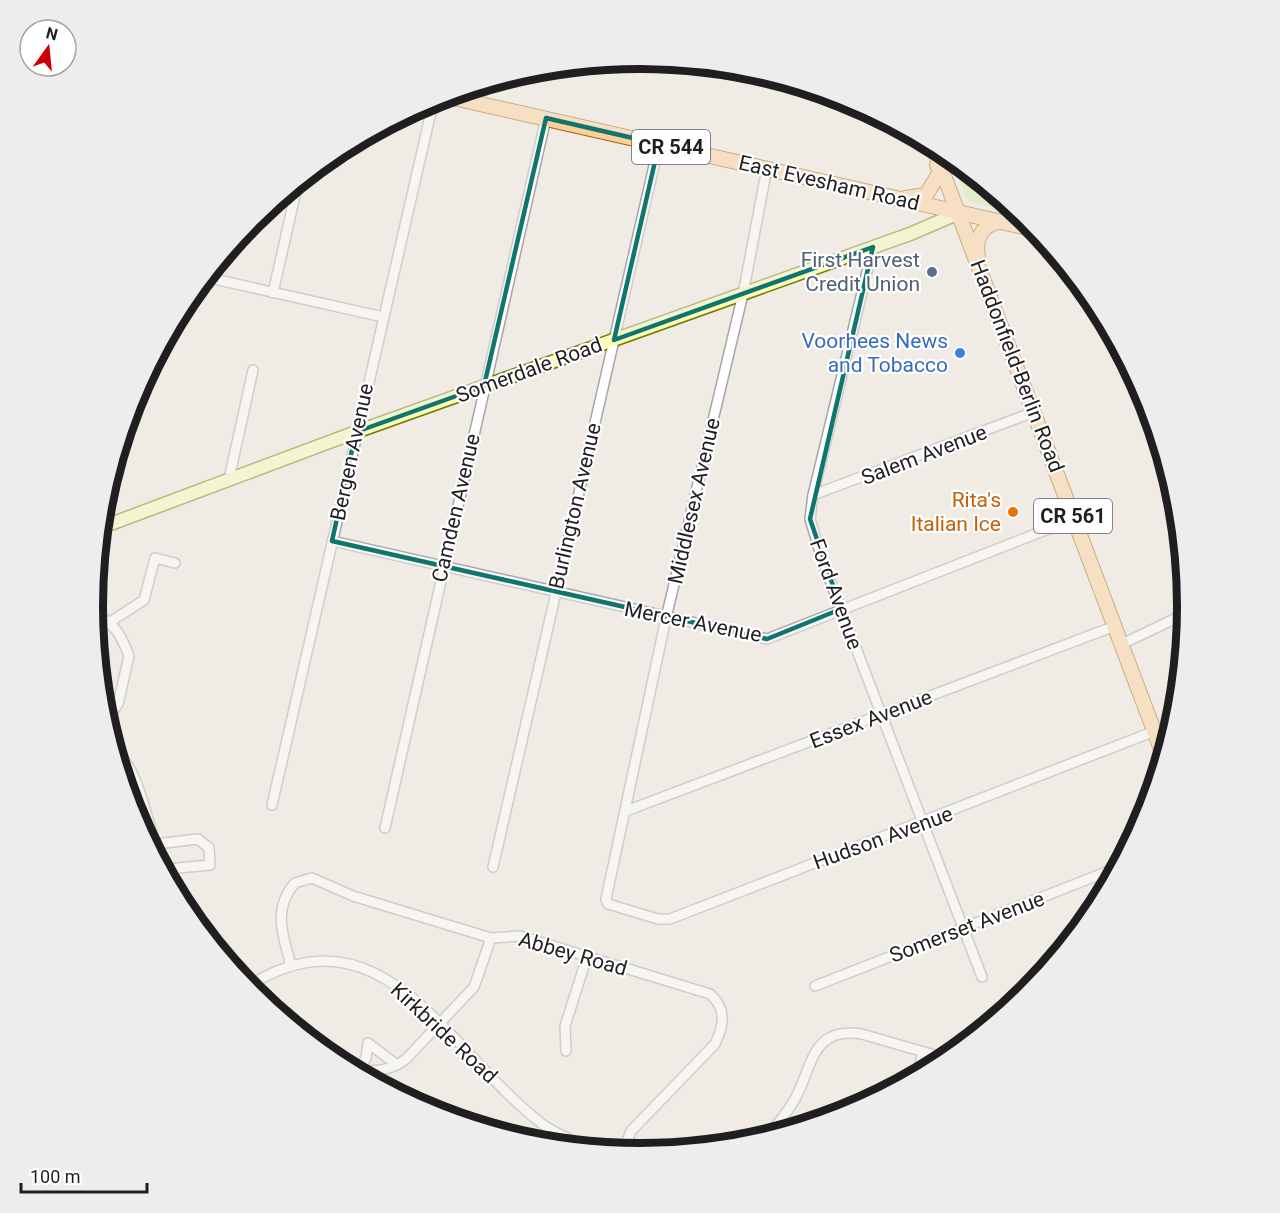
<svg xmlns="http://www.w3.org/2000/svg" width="1280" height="1213" viewBox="0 0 1280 1213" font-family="Roboto,sans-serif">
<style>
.grass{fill:#cdeca9}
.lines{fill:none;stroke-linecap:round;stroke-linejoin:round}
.minor-casing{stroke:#a6a6a6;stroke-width:12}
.secondary-casing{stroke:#737a01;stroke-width:15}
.primary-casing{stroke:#995f00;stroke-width:16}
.minor{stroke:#fff;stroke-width:9}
.secondary{stroke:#fbfcb7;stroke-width:12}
.primary{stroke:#ffcf9b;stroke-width:14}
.marked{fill:none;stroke:#0f766e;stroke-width:4.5;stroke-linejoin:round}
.service-dot{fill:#5c6f8a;stroke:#fff;stroke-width:2}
.shop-dot{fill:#3f7fe0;stroke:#fff;stroke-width:2}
.food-dot{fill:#e8710a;stroke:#fff;stroke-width:2}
.labels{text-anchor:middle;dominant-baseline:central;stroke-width:4.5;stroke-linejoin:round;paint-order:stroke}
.shield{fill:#fff;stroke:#626262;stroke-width:1.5}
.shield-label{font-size:20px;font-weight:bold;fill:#1f1f1f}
.street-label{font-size:21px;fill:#1f1f1f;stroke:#fff}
.service-label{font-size:21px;fill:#4e5e75;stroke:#fff;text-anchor:end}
.shop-label{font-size:21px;fill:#366cbe;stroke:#fff;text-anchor:end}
.food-label{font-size:21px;fill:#c56008;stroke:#fff;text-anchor:end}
.rim{fill:none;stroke:#1f1f1f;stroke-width:8}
</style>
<rect width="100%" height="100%" fill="#f0ece5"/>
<!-- grass -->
<path class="grass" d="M949 154 1020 213 967 201Z"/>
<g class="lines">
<defs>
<g id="minor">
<path d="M767 168 743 294 666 618 606 899 608 904 658 919H670L1155 731"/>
<path d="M873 247 813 495 810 519 823 562 982 977"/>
<path d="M205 277 383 317"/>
<path d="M273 293 298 182"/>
<path d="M229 479 253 370"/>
<path d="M813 495 1034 412"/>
<path d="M103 526 122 436"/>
<path d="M332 541 767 639 1074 519"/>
<path d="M93 615C114 620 122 637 129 656L118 704 105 723"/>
<path d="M110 622 144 600 155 558 175 563"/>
<path d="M1122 644 1187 613"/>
<path d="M112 745C139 771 144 809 155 843 166 873 183 903 200 930"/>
<path d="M272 805 434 99"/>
<path d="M131 806 142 801"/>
<path d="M626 811 1115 626"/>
<path d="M385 828 546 118"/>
<path d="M156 844 198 839 209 848 210 865 167 869"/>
<path d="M493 867 659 144"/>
<path d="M291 965C283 936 272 909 295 883L312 878 353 896 481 935 491 938 520 936 710 994C727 1009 724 1025 715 1044L631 1131 622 1153"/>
<path d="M815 986 1119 867"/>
<path d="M247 987C382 900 450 1054 541 1123 557 1135 576 1142 594 1150"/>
<path d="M566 1051 565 1026 587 957"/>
<path d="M345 1067C366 1073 388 1073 406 1059L474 987 491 938"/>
<path d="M359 1071 366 1058 368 1043 397 1065"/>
<path d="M917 1077 923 1052"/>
<path d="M765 1139C776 1125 788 1113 796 1097 813 1065 812 1026 862 1034L948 1059"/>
</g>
<path id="secondary" d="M100 528 356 432 910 234 959 213"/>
<g id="primary">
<path d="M445 96 1037 230"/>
<path d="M932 144 1164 757"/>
<path d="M905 198 926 195 940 172 937 165"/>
<path d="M978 256C975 240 981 226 998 222"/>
</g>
</defs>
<!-- minor casing -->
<use href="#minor" class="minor-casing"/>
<!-- secondary casing -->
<use href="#secondary" class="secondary-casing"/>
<!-- primary casing -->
<use href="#primary" class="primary-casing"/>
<!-- minor -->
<use href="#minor" class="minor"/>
<!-- secondary -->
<use href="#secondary" class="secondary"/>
<!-- primary -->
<use href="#primary" class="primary"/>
</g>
<!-- marked area -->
<path d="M0 0H1280V1213H0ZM546 118 659 144 614 340 873 247 810 519 841 609 767 639 332 541 356 432 484 386Z" fill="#f0ece5" fill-opacity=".55" fill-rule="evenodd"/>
<path class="marked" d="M546 118 659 144 614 340 873 247 810 519 841 609 767 639 332 541 356 432 484 386Z"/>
<!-- markers -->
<circle class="service-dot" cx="932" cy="272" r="6"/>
<circle class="shop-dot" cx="960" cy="353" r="6"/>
<circle class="food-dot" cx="1013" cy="512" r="6"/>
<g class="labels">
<!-- shield labels -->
<g class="shield">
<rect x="632" y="130" width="78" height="34" rx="4.5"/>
<rect x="1034" y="499" width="78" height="34" rx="4.5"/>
</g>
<g class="shield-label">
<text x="671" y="147">CR 544</text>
<text x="1073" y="516">CR 561</text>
</g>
<!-- street labels -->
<g class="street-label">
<text transform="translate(829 183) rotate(13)">East Evesham Road</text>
<text transform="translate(1017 366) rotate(69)">Haddonfield-Berlin Road</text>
<text transform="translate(529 370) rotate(-20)">Somerdale Road</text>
<text transform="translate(352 452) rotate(-78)">Bergen Avenue</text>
<text transform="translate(924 455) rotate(-21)">Salem Avenue</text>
<text transform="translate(694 501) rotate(-77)">Middlesex Avenue</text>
<text transform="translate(575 506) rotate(-77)">Burlington Avenue</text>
<text transform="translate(456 508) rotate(-77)">Camden Avenue</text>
<text transform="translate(836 594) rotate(70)">Ford Avenue</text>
<text transform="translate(693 622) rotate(11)">Mercer Avenue</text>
<text transform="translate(871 719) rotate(-21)">Essex Avenue</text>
<text transform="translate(883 838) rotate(-20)">Hudson Avenue</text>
<text transform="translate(967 927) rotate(-21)">Somerset Avenue</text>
<text transform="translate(573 954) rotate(16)">Abbey Road</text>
<text transform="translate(444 1033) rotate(43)">Kirkbride Road</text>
</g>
<!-- service labels -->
<g class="service-label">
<text x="920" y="260">First Harvest<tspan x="920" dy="24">Credit Union</tspan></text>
</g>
<!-- shop labels -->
<g class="shop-label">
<text x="948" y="341">Voorhees News<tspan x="948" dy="24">and Tobacco</tspan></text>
</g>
<!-- food labels -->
<g class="food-label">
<text x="1001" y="500">Rita's<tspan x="1001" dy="24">Italian Ice</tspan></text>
</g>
</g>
<!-- crop -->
<path d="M0 0H1280V1213H0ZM103 606a537 537 0 1 1 1074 0a537 537 0 1 1-1074 0Z" fill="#ededed" fill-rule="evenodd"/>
<path class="rim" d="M103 606a537 537 0 1 1 1074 0a537 537 0 1 1-1074 0Z"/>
<!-- north arrow -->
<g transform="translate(48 48) rotate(15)"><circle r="28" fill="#ffffff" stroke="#a5a5a5" stroke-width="1.5"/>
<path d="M0-4.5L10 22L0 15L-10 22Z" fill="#cd000a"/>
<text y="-9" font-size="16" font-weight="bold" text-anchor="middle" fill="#1f1f1f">N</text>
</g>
<!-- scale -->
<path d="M21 1183v9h126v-9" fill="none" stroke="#1f1f1f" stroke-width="3"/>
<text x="30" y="1183" font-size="18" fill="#1f1f1f" stroke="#ffffff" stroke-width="4.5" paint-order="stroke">100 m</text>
</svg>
